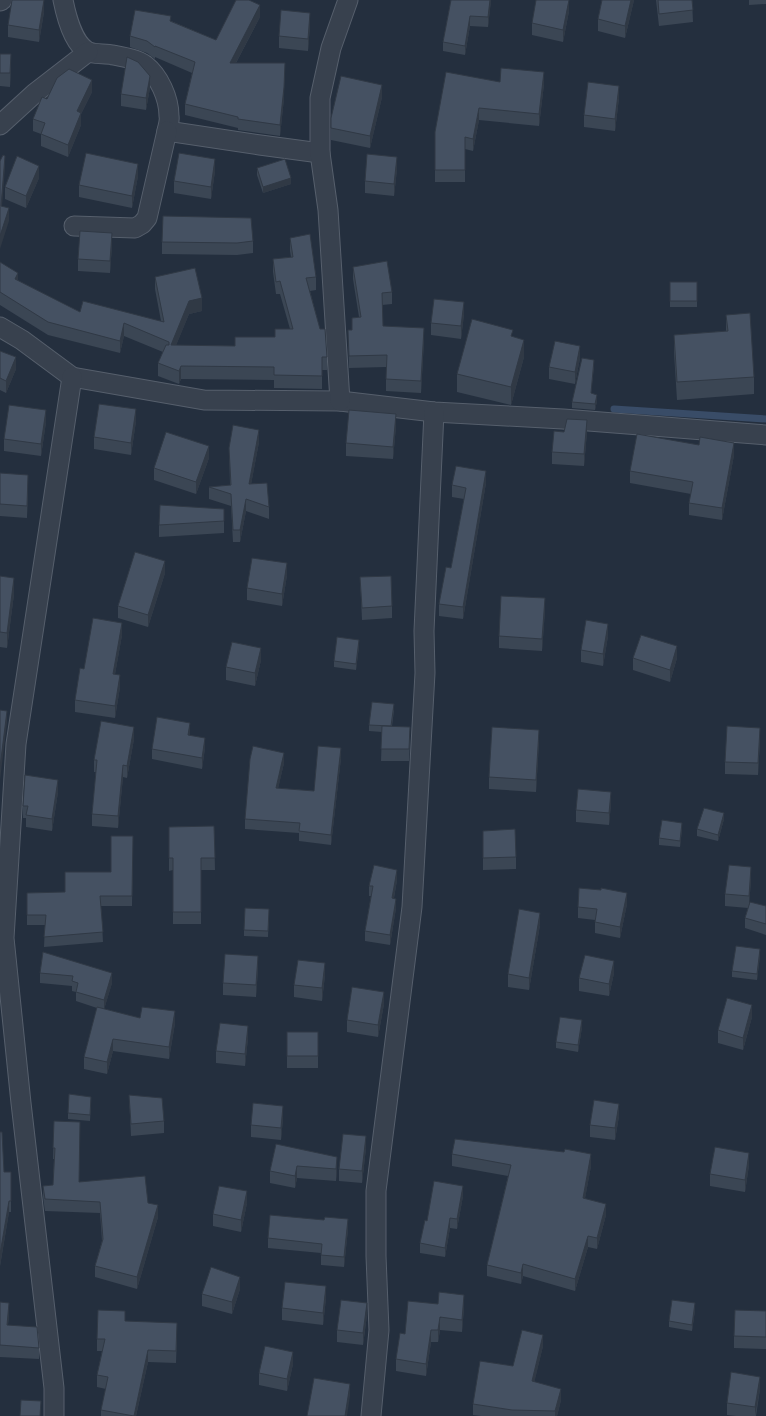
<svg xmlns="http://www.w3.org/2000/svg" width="766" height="1416" viewBox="0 0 766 1416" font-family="'Fira Sans',sans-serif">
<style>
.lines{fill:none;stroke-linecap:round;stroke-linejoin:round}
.stream{stroke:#394c67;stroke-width:7}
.street-casing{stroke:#565f6c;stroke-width:21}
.street{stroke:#38414e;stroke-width:19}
.wall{fill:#3b4654}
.shaded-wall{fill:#303945}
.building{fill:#455162;stroke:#303945}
</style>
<rect width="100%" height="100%" fill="#242f3e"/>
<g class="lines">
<!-- stream -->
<path class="stream" d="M614 409 766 419"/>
<defs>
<g id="street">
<path d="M63 0C66 15 73 43 87 51 93 55 105 53 113 55 123 57 137 59 145 65 159 76 169 98 169 116 170 121 168 126 167 131L260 145 320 153"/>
<path d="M0 1 2 0"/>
<path d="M0 125 35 93 88 52"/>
<path d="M74 226 135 228 142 224 147 218 167 131"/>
<path d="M0 327 22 340 72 377 204 400 340 401 434 412 563 419 766 435"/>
<path d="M340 401 328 210 320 153V98L331 48 348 0"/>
<path d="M54 1416V1388L21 1103 4 938 16 744 72 377"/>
<path d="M371 1416 379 1330 376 1256V1191L412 907 425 673 424 631 434 412"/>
</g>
</defs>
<!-- street casing -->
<use href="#street" class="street-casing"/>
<!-- street -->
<use href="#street" class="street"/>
</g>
<!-- wall -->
<g class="wall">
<path d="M451 0H491L488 27 470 26 465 55 443 51V42Z"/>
<path d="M602 0H634L625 38 598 31V19Z"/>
<path d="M656 0H692L693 22 659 26Z"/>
<path d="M749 0H766V4L749 5Z"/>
<path d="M569 11 563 42 532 35V23Z"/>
<path d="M44 12 39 42 8 37V25Z"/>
<path d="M260 17 236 63 284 98 280 136 238 130V128L185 115V104L192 73 155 57V59L147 53 130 47V36L171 21 216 40Z"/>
<path d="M310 25 308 51 279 48V36Z"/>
<path d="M0 54 11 68 10 87 0 86Z"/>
<path d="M500 82 544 84 539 126 479 120 473 151 465 149V182H435V132Z"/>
<path d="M150 88 146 110 121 106V94Z"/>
<path d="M92 92 81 114V125L68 157 41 146V134L33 131V119L47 99Z"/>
<path d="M382 97 370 148 331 140V118Z"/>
<path d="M619 98 615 131 584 127V115Z"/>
<path d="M257 168 291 184 263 193 257 175Z"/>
<path d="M397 169 394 196 365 193V181Z"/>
<path d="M215 171 211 199 174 193V181Z"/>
<path d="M138 176 132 208 79 197V185Z"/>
<path d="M39 178 26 208 5 199V187Z"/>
<path d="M290 238 316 277V290L310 291 327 357V370H322V389L274 388V380L181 379 179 384 158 376V363L163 352 124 336 120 353 48 335 0 305V262L18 281 80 312 161 321 155 289V277L202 311 189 314 176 345 235 346 275 337 290 329 280 294H276L273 272V259L291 257 290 251Z"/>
<path d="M253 241V253L237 255 162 254V242Z"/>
<path d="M112 245 110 273 78 271V259Z"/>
<path d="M353 267 392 292V304L382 305 383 326 424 340 421 393 386 391V367L349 368 348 330H352V318L359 317 353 279Z"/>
<rect x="670" y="282" width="27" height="25"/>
<path d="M464 314 461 339 431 335V323Z"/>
<path d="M726 315 754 377V394L677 400 674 353V335L726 331Z"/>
<path d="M513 337 524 357 511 405 457 392V374Z"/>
<path d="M0 351 16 369 6 393 0 390Z"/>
<path d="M580 358 575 384 549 379V367Z"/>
<path d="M594 366 591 393 597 401 595 410 572 408V402Z"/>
<path d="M136 421 131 455 94 449V437Z"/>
<path d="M46 422 41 456 4 451V439Z"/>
<path d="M396 426 393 459 346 456V443Z"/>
<path d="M564 432H587L584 466 552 464V452Z"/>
<path d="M259 442 251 484 269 507V519L246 511 240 542H233L231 506 209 499V487L230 485 229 448Z"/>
<path d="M734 455 722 520 689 515V503L691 494 630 483V471Z"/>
<path d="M209 458 196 494 154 480V468Z"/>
<path d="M0 473 28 487 27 518 0 516Z"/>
<path d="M486 483 463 619 439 616V604L451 568 464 499 452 497V485Z"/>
<path d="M224 509V533L159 537V525Z"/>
<path d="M165 573 148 627 118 618V606Z"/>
<path d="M287 575 282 606 247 600V588Z"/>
<path d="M0 576 14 594 7 648 0 647Z"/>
<path d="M360 577 392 606V618L362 620Z"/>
<path d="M545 610 542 651 499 648V636Z"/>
<path d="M122 635 115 674 120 687 115 718 75 712V700L84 669Z"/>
<path d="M608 636 603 666 581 662V650Z"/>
<path d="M359 646 356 670 334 667V661Z"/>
<path d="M633 658H677L670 682 633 670Z"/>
<path d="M261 660 255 686 226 680V667Z"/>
<path d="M394 710 392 726 410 739 409 761H381L382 732 369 731V725Z"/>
<path d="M190 734V736L205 748 202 769 152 759V749Z"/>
<path d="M134 739 127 778 123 777 118 828 92 826V814L96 772H94V760Z"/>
<path d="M760 740 758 775 725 774V762Z"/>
<path d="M539 742 536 792 489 789V777Z"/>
<path d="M341 758 331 845 299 841V833L245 829V819L284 763 278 788 314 791Z"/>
<path d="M58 792 52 831 26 827V818H23V806Z"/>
<path d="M611 804 609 825 576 822V810Z"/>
<path d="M724 819 718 841 697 836V829Z"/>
<path d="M214 826 215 870H201V924H173V870L169 871V827Z"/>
<path d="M682 829 680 847 659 845V838Z"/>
<path d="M483 831 516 857V869L483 870Z"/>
<path d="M133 836 132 906H101L103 942 44 947 45 925H27V893L65 892 111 872Z"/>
<path d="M751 879 749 906H766V935L745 928V918L748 908 725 906V894Z"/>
<path d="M397 880 394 898 396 908 390 945 365 941V931L371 896H369V886Z"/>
<path d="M627 904 620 938 595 933V920L578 918V907Z"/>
<path d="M269 909 268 937 244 936V930Z"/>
<path d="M540 925 529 990 508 987V974Z"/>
<path d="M43 952 112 983 104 1009 140 1018 175 1023 169 1059 113 1051 107 1074 84 1069V1057L97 1008 76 1001V992L72 991V986L40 983V973Z"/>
<path d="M760 955 757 980 732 977V971Z"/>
<path d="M258 968 256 997 223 995V983Z"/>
<path d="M614 973 609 996 579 991V978Z"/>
<path d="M325 975 322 1001 294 997V985Z"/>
<path d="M384 1004 378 1037 347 1032V1020Z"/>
<path d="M752 1017 743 1050 718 1043V1030Z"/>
<path d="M582 1027 578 1052 556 1048V1042Z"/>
<rect x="287" y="1032" width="31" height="36"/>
<path d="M248 1038 245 1066 216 1063V1051Z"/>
<path d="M129 1095 164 1121V1133L131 1136Z"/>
<path d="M91 1103 90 1121 68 1119V1113Z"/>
<path d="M619 1116 615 1140 590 1137V1125Z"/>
<path d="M283 1118 281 1140 251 1137V1125Z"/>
<path d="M54 1121 79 1182 148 1203 158 1217 137 1289 95 1277V1266L102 1241 100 1213 45 1211 43 1197V1186L53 1185 54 1159H53Z"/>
<path d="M0 1132 4 1172H11V1212H9L0 1266Z"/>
<path d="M276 1144 337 1169 336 1181 297 1178 295 1188 270 1183V1171Z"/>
<path d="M366 1148 362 1183 339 1181V1169Z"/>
<path d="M452 1154 591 1166 585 1198 606 1215 597 1249 588 1247 575 1291 523 1276 521 1284 487 1276V1265L508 1176 452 1166Z"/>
<path d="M749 1165 745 1192 710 1186V1174Z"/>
<path d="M463 1196 457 1229 450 1228 445 1257 420 1253V1243L427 1221Z"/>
<path d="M247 1203 241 1232 213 1226V1214Z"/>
<path d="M348 1229 344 1267 321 1265V1253L268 1248V1238Z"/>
<path d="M240 1289 232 1314 202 1306V1294Z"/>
<path d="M326 1298 323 1325 282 1320V1308Z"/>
<path d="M0 1302 9 1314 8 1325 39 1348V1359L0 1357Z"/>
<path d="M464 1307 462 1332 440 1330 438 1342H431L426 1376 396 1371V1359L405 1334Z"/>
<path d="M695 1310 692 1331 669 1327V1321Z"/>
<path d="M766 1311V1349L734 1348V1336Z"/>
<path d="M367 1315 363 1345 337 1342V1330Z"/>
<path d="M125 1321 177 1335 176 1363 148 1362 136 1416H101V1410L106 1389 97 1387V1375L102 1351H97V1339Z"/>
<path d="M543 1346 534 1382 561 1400 557 1416H481L473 1415V1404L513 1366Z"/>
<path d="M293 1364 287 1391 259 1385V1373Z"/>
<path d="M760 1389 756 1416H736L727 1415V1403Z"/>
</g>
<!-- shaded-wall -->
<g class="shaded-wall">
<path d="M44 0V12L39 42V30Z"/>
<path d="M490 0H491L488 27V17Z"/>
<path d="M569 0V11L563 42V30Z"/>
<path d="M631 0H634L625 38V26Z"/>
<path d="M260 5V17L230 74V63Z"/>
<path d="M310 13V25L308 51V39Z"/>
<path d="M470 16V26L465 55V46Z"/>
<path d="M11 54V68L10 87V73Z"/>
<path d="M285 63 284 98 280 136V125Z"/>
<path d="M544 72V84L539 126V114Z"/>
<path d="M150 76V88L146 110V98Z"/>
<path d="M92 80V92L81 114V125L68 157V145L77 111Z"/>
<path d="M382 85V97L370 148V136Z"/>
<path d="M619 86V98L615 131V119Z"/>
<path d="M479 108V120L473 151V139Z"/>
<path d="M5 156V168L1 219V206Z"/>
<path d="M397 157V169L394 196V184Z"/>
<path d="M215 159V171L211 199V187Z"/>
<path d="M138 164V176L132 208V196Z"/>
<path d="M39 166V178L26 208V196Z"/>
<path d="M291 178V184L263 193V187Z"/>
<path d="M9 208V221L0 249V236Z"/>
<path d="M112 233V245L110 273V261Z"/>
<path d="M18 273V286L15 279Z"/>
<path d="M202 298V311L189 314 171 358V345L189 301Z"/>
<path d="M464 302V314L461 339V326Z"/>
<path d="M124 323V336L120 353V341Z"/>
<path d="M424 328V340L421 393V381Z"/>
<path d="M524 340V357L511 405V387Z"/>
<path d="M580 346V358L575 384V372Z"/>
<path d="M16 357V369L6 393V381Z"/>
<path d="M181 366V379L179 384V371Z"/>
<path d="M597 395V401L595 410V404Z"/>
<path d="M136 409V421L131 455V443Z"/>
<path d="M46 410V422L41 456V444Z"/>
<path d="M396 414V426L393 459V447Z"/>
<path d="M587 420V432L584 466V454Z"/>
<path d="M259 430V442L249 496V484Z"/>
<path d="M734 443V455L722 520V508Z"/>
<path d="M209 446V458L196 494V482Z"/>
<path d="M486 471V483L463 619V607Z"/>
<path d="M28 475V487L27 518V506Z"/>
<path d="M246 499V511L240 542V530Z"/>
<path d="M165 561V573L148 627V615Z"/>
<path d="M287 563V575L282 606V594Z"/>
<path d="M14 578V594L7 648V633Z"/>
<path d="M545 598V610L542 651V639Z"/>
<path d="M122 623V635L113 686V674Z"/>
<path d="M608 624V636L603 666V654Z"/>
<path d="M359 640V646L356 670V664Z"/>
<path d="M677 646V658L670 682V670Z"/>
<path d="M261 648V660L255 686V673Z"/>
<path d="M120 675V687L115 718V706Z"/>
<path d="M7 711V723L0 780V767Z"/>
<path d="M190 723V734L188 746V735Z"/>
<path d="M134 727V739L127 778V766Z"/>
<path d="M760 728V740L758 775V763Z"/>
<path d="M539 730V742L536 792V780Z"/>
<path d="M205 738V748L202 769V758Z"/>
<path d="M341 748V758L331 845V835Z"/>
<path d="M284 753V763L276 798V788Z"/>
<path d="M123 765V777L118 828V816Z"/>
<path d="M58 780V792L52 831V819Z"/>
<path d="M611 792V804L609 825V813Z"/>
<path d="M724 813V819L718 841V835Z"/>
<path d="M682 823V829L680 847V841Z"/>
<path d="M751 867V879L749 908V896Z"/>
<path d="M397 870V880L392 908V898Z"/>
<path d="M627 893V904L620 938V927Z"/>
<path d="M396 899V908L390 945V935Z"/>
<path d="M540 913V925L529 990V978Z"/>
<path d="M760 949V955L757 980V974Z"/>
<path d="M258 956V968L256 997V985Z"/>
<path d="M614 961V973L609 996V984Z"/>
<path d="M325 963V975L322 1001V988Z"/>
<path d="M112 973V983L104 1010V1000Z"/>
<path d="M384 992V1004L378 1037V1025Z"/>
<path d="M752 1005V1017L743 1050V1038Z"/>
<path d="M175 1011V1023L169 1059V1047Z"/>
<path d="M582 1020V1027L578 1052V1045Z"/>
<path d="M248 1026V1038L245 1066V1054Z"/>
<path d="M113 1039V1051L107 1074V1062Z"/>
<path d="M619 1104V1116L615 1140V1128Z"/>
<path d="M283 1106V1118L281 1140V1128Z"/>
<path d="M366 1136V1148L362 1183V1171Z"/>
<path d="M749 1153V1165L745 1192V1180Z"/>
<path d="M591 1154V1166L583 1210V1198Z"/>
<path d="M337 1157V1169L336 1181V1169Z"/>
<path d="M297 1166V1178L295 1188V1176Z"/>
<path d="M463 1186V1196L457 1229V1219Z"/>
<path d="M247 1191V1203L241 1232V1220Z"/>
<path d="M9 1201V1212L0 1266V1254Z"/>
<path d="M606 1204V1215L597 1249V1238Z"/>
<path d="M158 1205V1217L137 1289V1277Z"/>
<path d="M450 1218V1228L445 1257V1248Z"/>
<path d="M348 1219V1229L344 1267V1257Z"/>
<path d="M588 1236V1247L575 1291V1279Z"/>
<path d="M523 1264V1276L521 1284V1273Z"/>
<path d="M240 1277V1289L232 1314V1302Z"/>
<path d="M326 1286V1298L323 1325V1313Z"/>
<path d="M464 1295V1307L462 1332V1320Z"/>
<path d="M9 1303V1314L7 1336V1325Z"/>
<path d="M367 1303V1315L363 1345V1333Z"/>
<path d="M695 1303V1310L692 1331V1325Z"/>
<path d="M440 1317V1330L438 1342V1330Z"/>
<path d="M431 1330V1342L426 1376V1364Z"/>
<path d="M543 1335V1346L532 1392V1381Z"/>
<path d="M148 1350V1362L136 1416H134Z"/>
<path d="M293 1352V1364L287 1391V1379Z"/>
<path d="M760 1377V1389L755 1416V1407Z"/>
<path d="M350 1384V1396L347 1416H345Z"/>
<path d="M561 1389V1400L557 1416H555V1411Z"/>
</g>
<!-- building -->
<g class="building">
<path d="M12 0H44L39 30 8 25Z"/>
<path d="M236 0H249L260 5 230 63H285L284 87 280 125 238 119V117L185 104 195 62 155 46V47L147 41 130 36 135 10 171 16 170 21 216 40Z"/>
<path d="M451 0H490L488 17 470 16 465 46 443 42Z"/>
<path d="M536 0H569L563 30 532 23Z"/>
<path d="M602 0H631L625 26 598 19Z"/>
<path d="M658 0H692L693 10 659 14Z"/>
<path d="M281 10 310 13 308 39 279 36Z"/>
<path d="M0 54H11L10 73H0Z"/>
<path d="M127 57 138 62 150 76 146 98 121 94Z"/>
<path d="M501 68 544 72 539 114 479 108 473 139 465 137V170H435V132L446 72 500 82Z"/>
<path d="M69 69 92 80 77 111 81 113 68 145 41 134 45 123 33 119 42 97 47 99 57 78Z"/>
<path d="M341 76 382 85 370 136 331 128V118Z"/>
<path d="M588 82 619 86 615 119 584 115Z"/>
<path d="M86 153 138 164 132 196 79 185Z"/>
<path d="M179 153 215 159 211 187 174 181Z"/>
<path d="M367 154 397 157 394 184 365 181Z"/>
<path d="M3 155 5 156 1 206 9 208 0 236V161Z"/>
<path d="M17 156 39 166 26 196 5 187Z"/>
<path d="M285 159 291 178 263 187 257 168Z"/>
<path d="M163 216 251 218 253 241 237 243 162 242Z"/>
<path d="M80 231 112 233 110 261 78 259Z"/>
<path d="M310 234 316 277 306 278 320 329H325L327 357H322V376L274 375V367L181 366 179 371 158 363 166 345H169V342L124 323 120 341 48 322 0 292V262L18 273 15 279 80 312 83 301 164 322 155 277 195 268 202 298 189 301 171 345 235 346V337H275V329H293L280 281 276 282 273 259 293 257 290 238Z"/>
<path d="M387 261 392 292 382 293 383 326 424 328 421 381 386 379 387 355 349 356 348 330H352V318L361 317 353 267Z"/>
<rect x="670" y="282" width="27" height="19"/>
<path d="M434 299 464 302 461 326 431 323Z"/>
<path d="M750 313 754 377 677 382 674 335 728 331 726 315Z"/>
<path d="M472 319 513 330 511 336 524 340 511 387 457 374Z"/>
<path d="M555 341 580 346 575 372 549 367Z"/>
<path d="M0 351 16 357 6 381 0 378Z"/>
<path d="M582 358 594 360 591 393 597 395 595 404 572 402Z"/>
<path d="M99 404 136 409 131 443 94 437Z"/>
<path d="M9 405 46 410 41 444 4 439Z"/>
<path d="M349 410 396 414 393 447 346 443Z"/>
<path d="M567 419 587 420 584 454 552 452 554 431 564 432Z"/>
<path d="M233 425 259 430 249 484 267 483 269 507 246 499 240 530H233L231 494 209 487 231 485 229 448Z"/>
<path d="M166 432 209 446 196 482 154 468Z"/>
<path d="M637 434 699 445 700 437 734 443 722 508 689 503 693 482 630 471Z"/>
<path d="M456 466 486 471 463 607 439 604 446 567 451 568 466 488 452 485Z"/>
<path d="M0 473 28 475 27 506 0 504Z"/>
<path d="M160 505 224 509V521L159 525Z"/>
<path d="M135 552 165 561 148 615 118 606Z"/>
<path d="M252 558 287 563 282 594 247 588Z"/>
<path d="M0 576 14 578 7 633 0 632Z"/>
<path d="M391 576 392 606 362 608 360 577Z"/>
<path d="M501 596 545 598 542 639 499 636Z"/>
<path d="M93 618 122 623 113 674 120 675 115 706 75 700 80 668 84 669Z"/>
<path d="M586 620 608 624 603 654 581 650Z"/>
<path d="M641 635 677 646 670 670 633 658Z"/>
<path d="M337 637 359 640 356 664 334 661Z"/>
<path d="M232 642 261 648 255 673 226 667Z"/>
<path d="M372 702 394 704 391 726 369 725Z"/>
<path d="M0 710 7 711 0 767Z"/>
<path d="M157 717 190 723 188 735 205 738 202 758 152 749Z"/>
<path d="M101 721 134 727 127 766 123 765 118 816 92 814 97 760H94Z"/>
<path d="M382 726 410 727 409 749H381Z"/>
<path d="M727 726 760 728 758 763 725 762Z"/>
<path d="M492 727 539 730 536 780 489 777Z"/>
<path d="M253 746 284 753 276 788 314 791 318 746 341 748 331 835 299 831 300 823 245 819 250 759Z"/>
<path d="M25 775 58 780 52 819 26 815 28 806H23Z"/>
<path d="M578 789 611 792 609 813 576 810Z"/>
<path d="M704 808 724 813 718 835 697 829Z"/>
<path d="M662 820 682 823 680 841 659 838Z"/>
<path d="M214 826 215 858H201V912H173V858H169V827Z"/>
<path d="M515 829 516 857 483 858V831Z"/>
<path d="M111 836H133L132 896H100L103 932 44 937 46 915H27V893L65 892V872H111Z"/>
<path d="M374 865 397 870 392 898 396 899 390 935 365 931 373 886H369Z"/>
<path d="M729 865 751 867 749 896 725 894Z"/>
<path d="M579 888 601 890V888L627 893 620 927 595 922 597 909 578 907Z"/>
<path d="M750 902 766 906V924L745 918Z"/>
<path d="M245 908 269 909 268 931 244 930Z"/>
<path d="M519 909 540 913 529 978 508 974Z"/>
<path d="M736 946 760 949 757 974 732 971Z"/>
<path d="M43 952 112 973 104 1000 76 992 78 983 72 981 73 976 40 973Z"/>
<path d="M225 954 258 956 256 985 223 983Z"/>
<path d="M585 955 614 961 609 984 579 978Z"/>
<path d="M298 960 325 963 322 988 294 985Z"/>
<path d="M352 987 384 992 378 1025 347 1020Z"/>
<path d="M727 998 752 1005 743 1038 718 1030Z"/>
<path d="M97 1007 140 1018 142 1007 175 1011 169 1047 113 1039 107 1062 84 1057Z"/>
<path d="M560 1017 582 1020 578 1045 556 1042Z"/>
<path d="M220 1023 248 1026 245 1054 216 1051Z"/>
<rect x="287" y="1032" width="31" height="24"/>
<path d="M69 1094 91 1097 90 1115 68 1113Z"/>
<path d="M129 1095 162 1098 164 1121 131 1124Z"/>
<path d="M594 1100 619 1104 615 1128 590 1125Z"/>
<path d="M253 1103 283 1106 281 1128 251 1125Z"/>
<path d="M54 1121 80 1122 79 1182 145 1176 148 1203 158 1205 137 1277 95 1266 103 1239 100 1202 45 1199 43 1186 53 1185 55 1148H53Z"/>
<path d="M0 1132H2L4 1172H11V1201H9L0 1254Z"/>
<path d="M343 1134 366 1136 362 1171 339 1169Z"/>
<path d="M455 1139 564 1152 565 1149 591 1154 583 1198 606 1204 597 1238 588 1236 575 1279 523 1264 521 1273 487 1265 511 1165 452 1154Z"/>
<path d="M276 1144 337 1157 336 1169 297 1166 295 1176 270 1171Z"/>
<path d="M715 1147 749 1153 745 1180 710 1174Z"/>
<path d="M434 1181 463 1186 457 1219 450 1218 445 1248 420 1243 425 1220 427 1221Z"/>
<path d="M219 1186 247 1191 241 1220 213 1214Z"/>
<path d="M270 1215 324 1220 325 1217 348 1219 344 1257 321 1255 322 1244 268 1238Z"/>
<path d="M211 1267 240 1277 232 1302 202 1294Z"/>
<path d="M285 1282 326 1286 323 1313 282 1308Z"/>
<path d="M439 1292 464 1295 462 1320 440 1317 438 1330H431L426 1364 396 1359 400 1333 405 1334 408 1301 438 1304Z"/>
<path d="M341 1300 367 1303 363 1333 337 1330Z"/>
<path d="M672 1300 695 1303 692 1325 669 1321Z"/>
<path d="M0 1302 9 1303 7 1325 37 1327 39 1348 0 1345Z"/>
<path d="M98 1310 125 1311V1321L177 1323 176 1351 148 1350 134 1416 101 1410 108 1377 97 1375 105 1339H97Z"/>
<path d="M735 1310 766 1311V1337L734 1336Z"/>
<path d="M522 1330 543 1335 532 1381 561 1389 555 1411 512 1410 473 1404 480 1361 513 1366Z"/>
<path d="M265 1346 293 1352 287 1379 259 1373Z"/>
<path d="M731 1372 760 1377 755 1407 727 1403Z"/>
<path d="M314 1378 350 1384 345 1416H307Z"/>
<path d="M21 1400 41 1401 40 1416H20Z"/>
</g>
</svg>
